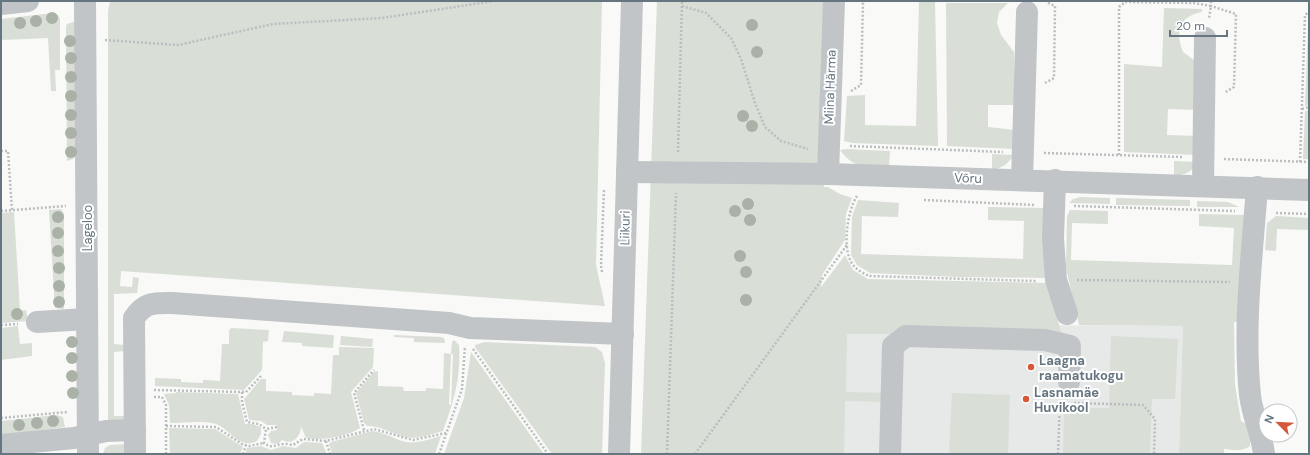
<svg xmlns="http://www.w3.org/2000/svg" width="1310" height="455" viewBox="0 0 1310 455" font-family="'DM Sans',sans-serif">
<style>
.built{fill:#e7e8e8}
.green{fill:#d9ded7}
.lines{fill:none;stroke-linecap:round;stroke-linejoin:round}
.path{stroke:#bbbec0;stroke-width:2.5;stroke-dasharray:2 2;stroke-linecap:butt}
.minor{stroke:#c1c5c8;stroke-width:22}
.tree{fill:#aab2a7}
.poi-dot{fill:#d6583a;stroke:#fff;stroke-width:1.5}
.labels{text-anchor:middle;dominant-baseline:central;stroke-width:4;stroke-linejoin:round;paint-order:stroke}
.street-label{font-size:13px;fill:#667680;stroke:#fff}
.poi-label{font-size:13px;font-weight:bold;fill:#667680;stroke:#fff;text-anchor:start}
</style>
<rect width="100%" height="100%" fill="#f9f9f7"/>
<!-- built -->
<path class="built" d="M821 324 1183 326 1179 454H816Z"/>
<!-- green -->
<g class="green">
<path d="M110 1H602L596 265 605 306 121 271 120 286 132 287 133 277 139 278 137 293 114 294V344L126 345 125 351 114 352V416H126L129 420 108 423V11Z"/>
<path d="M657 1H830L824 187H828L840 194 852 198 846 214 845 240 822 275 821 287 845 255 853 270 868 279 1047 283 1062 335 956 331H894L891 334H847L846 392 889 393 888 402 845 401 844 454H641Z"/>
<path d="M919 1H935L938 146 852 143 844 141 847 96 865 95V125L916 126Z"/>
<path d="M946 3H1008L999 12 997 23 1001 35 1014 52 1015 105H988V127L1015 130V149L947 146Z"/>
<path d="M1164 8 1202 9V12C1179 16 1175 32 1183 52L1198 63V110L1168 109 1167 135 1198 136 1197 155 1124 152V64L1162 67Z"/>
<path d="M53 13 58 15 60 19V70H55L56 91H51L48 38 1 40V19Z"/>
<path d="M76 21V152L73 159 67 161 66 26 67 24Z"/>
<path d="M1309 23V105L1305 106 1308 27Z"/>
<path d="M1309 110V159H1303L1305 111Z"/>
<path d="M846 149 890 151 889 167C866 167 854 169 840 150Z"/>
<path d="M992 154 1014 155C1008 164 1002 168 992 170Z"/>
<path d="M1174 161 1198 162C1193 171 1184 176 1174 175Z"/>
<path d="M1081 197 1110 198V204L1069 203 1073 199Z"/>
<path d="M1116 198 1190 200V206L1116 205Z"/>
<path d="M858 200 899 203 898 217 862 216 861 254 1023 259 1024 221 988 220V207L1045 208 1051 278 958 277 870 273 857 265 851 255 852 217Z"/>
<path d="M1197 201 1228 202 1239 207H1197Z"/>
<path d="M61 209 64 214V309L55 308 49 210Z"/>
<path d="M1070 210 1108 211V224L1072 223 1071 260 1232 265 1234 228 1199 226V214L1244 215 1241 322H1234L1235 385 1241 421 1250 426V446C1242 452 1234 450 1224 449V454H1179L1183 326 1079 325 1066 268 1067 216Z"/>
<path d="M14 212 20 311 26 310 28 321 1 323V213Z"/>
<path d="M1276 216 1309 218V230L1277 229 1276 251 1265 250 1267 223Z"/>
<path d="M18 326 20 344 32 343V356L1 360V328Z"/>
<path d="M231 328 269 330 268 341 263 342 262 370 244 390 155 386V378L181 379V382L203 383V380L220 381 222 344H229V331Z"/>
<path d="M284 331 332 335 334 336 333 348 302 346V343L282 342Z"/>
<path d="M394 335 440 337 444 338 445 343 414 342V338L394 337Z"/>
<path d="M341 336 373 339 372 347 340 345Z"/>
<path d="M1111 336 1178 339 1175 399H1152L1150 454H1063L1064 408H1109Z"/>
<path d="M454 340 459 345C461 378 454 401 443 431 431 434 418 440 406 437 392 434 382 426 367 426L364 423 356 393 374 372 378 371V386L403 387 404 391H426V388L443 389 444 353 451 354 449 404 451 405 453 354H451L452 342Z"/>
<path d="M485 342 595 347 602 352 605 363 602 454H552L475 347V345Z"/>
<path d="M339 347 374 348 373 367 351 392 360 428C346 437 322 441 306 438L301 426C301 436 293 446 282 440L278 444 271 443 268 435 271 431 277 430V425H267L261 421 249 420 244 399 261 379H266V391L292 392V395L314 396V393L331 394 333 355H339Z"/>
<path d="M471 352 544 454H444L464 398Z"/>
<path d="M176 392 238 394 245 424H252L261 427V434L257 441C239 450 230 429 216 424 203 420 184 423 170 423L169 405 164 394 176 393Z"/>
<path d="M952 393 1010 395 1008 454H949Z"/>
<path d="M56 415 63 417 65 427 1 436V421Z"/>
<path d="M169 428 215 429 243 447 240 454H170Z"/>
<path d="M372 431C384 432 394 439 406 442 418 444 429 439 441 436L435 454H332L329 444 331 442Z"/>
<path d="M304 442 322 443 327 454H245L247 448 261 446 271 450 283 446 296 448Z"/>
<path d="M129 444V454H103L105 448 110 445Z"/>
</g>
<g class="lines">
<!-- path -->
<g class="path">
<path d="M1211 1V6L1236 14 1234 87 1224 93"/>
<path d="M682 6 706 13 731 38 741 59 755 103 765 127 781 141 808 149"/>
<path d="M105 40 178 45 273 24 382 18 494 1"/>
<path d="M1045 83 1054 78 1055 6 1046 2"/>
<path d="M851 91 861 85 863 2 861 1"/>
<path d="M1302 109 1309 107"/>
<path d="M850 146 1003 152"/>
<path d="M1 151H8L12 210"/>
<path d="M678 152 682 1"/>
<path d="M1044 153 1183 157"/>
<path d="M1119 155V7L1125 2 1194 3 1211 6 1209 18"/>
<path d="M1224 159 1309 162"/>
<path d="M1300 162 1305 15 1309 12"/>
<path d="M857 196C847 211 840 255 856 268 859 271 865 274 869 276L1036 281"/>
<path d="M924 200 1035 205"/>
<path d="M1074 206 1235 211"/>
<path d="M1 211 66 206"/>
<path d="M1276 213 1309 214"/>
<path d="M602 272 601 266 604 189"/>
<path d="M1077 280 1230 282"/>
<path d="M1 325 18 324"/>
<path d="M473 349 548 454"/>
<path d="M154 390 242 392V402L247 422 259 424 266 429"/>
<path d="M242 392H246L261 376"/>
<path d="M154 397H162L166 405V426"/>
<path d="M1074 403 1143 405 1155 419 1154 454"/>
<path d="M1 418 67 412"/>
<path d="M277 427 266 429 264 443C272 449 274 445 283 444 285 443 290 445 293 445L303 439 326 441 374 429 413 440 446 433"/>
<path d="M364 430 354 393 374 370"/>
<path d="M326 441 330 454"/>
<path d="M166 454V426L216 427 242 444 249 446 264 443"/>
<path d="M243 454 246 445"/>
<path d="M439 454 462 389 465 346"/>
<path d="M667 454 676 193"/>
<path d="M695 454 847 245"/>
<path d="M1058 454 1060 401"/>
</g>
<!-- minor -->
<g class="minor">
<path d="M85 1 88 454"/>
<path d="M1 4 28 1"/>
<path d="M627 172 828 174 1309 190"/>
<path d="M828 174 834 1"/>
<path d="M1022 180 1027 12"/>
<path d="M1055 180 1053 238 1056 280 1067 314"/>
<path d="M1203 185 1205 38"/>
<path d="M1257 187C1252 256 1243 326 1250 395 1252 415 1262 434 1264 454"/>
<path d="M37 322 87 319"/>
<path d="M1 445 74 438 106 431 135 430"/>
<path d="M135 454 134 318C145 302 153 303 172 303L449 323 470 328 623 334"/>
<path d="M619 454 632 1"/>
<path d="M890 454 893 346 906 336 1045 340 1070 346 1069 382"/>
</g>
</g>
<!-- trees -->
<g class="tree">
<circle cx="52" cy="18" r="6"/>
<circle cx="36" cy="21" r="6"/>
<circle cx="20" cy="23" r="6"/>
<circle cx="752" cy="25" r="6"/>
<circle cx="70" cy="41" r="6"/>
<circle cx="757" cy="52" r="6"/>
<circle cx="71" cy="58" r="6"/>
<circle cx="71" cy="77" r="6"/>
<circle cx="71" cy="96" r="6"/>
<circle cx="71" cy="115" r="6"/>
<circle cx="743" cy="116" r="6"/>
<circle cx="752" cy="126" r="6"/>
<circle cx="71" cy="133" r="6"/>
<circle cx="71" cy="152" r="6"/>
<circle cx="748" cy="204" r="6"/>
<circle cx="735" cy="211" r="6"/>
<circle cx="58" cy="217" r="6"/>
<circle cx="750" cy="220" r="6"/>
<circle cx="58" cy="233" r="6"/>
<circle cx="58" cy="251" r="6"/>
<circle cx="740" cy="256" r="6"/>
<circle cx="59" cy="268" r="6"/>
<circle cx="746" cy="272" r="6"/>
<circle cx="59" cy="286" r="6"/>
<circle cx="746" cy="300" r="6"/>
<circle cx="59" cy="302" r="6"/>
<circle cx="17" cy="314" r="6"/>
<circle cx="72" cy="342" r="6"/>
<circle cx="72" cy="358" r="6"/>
<circle cx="72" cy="376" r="6"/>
<circle cx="73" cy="393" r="6"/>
<circle cx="53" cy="421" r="6"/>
<circle cx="37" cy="423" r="6"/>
<circle cx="19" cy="425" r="6"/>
</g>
<!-- markers -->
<g class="poi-dot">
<circle cx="1031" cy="367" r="4"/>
<circle cx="1026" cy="399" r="4"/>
</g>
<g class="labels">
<!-- street labels -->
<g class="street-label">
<text transform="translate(830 87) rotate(-88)">Miina Härma</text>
<text transform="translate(968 178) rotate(2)">Võru</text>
<text transform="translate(87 228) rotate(-90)">Lageloo</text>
<text transform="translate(625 228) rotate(-89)">Liikuri</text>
</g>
<!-- poi labels -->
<g class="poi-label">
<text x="1039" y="360">Laagna<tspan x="1039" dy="15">raamatukogu</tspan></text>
<text x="1034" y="392">Lasnamäe<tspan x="1034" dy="15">Huvikool</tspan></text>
</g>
</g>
<!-- border -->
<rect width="1310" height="455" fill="none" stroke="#667680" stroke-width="4"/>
<!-- north arrow -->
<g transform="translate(1278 423) rotate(294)"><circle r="19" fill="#ffffff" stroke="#c2c8cc"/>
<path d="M0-3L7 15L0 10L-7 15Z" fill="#d6583a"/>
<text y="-6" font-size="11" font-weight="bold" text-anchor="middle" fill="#667680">N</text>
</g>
<!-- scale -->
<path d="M1170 30v6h57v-6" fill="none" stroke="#667680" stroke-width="2"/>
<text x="1176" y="30" font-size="12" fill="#667680" stroke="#ffffff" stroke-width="3" paint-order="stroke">20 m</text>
</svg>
